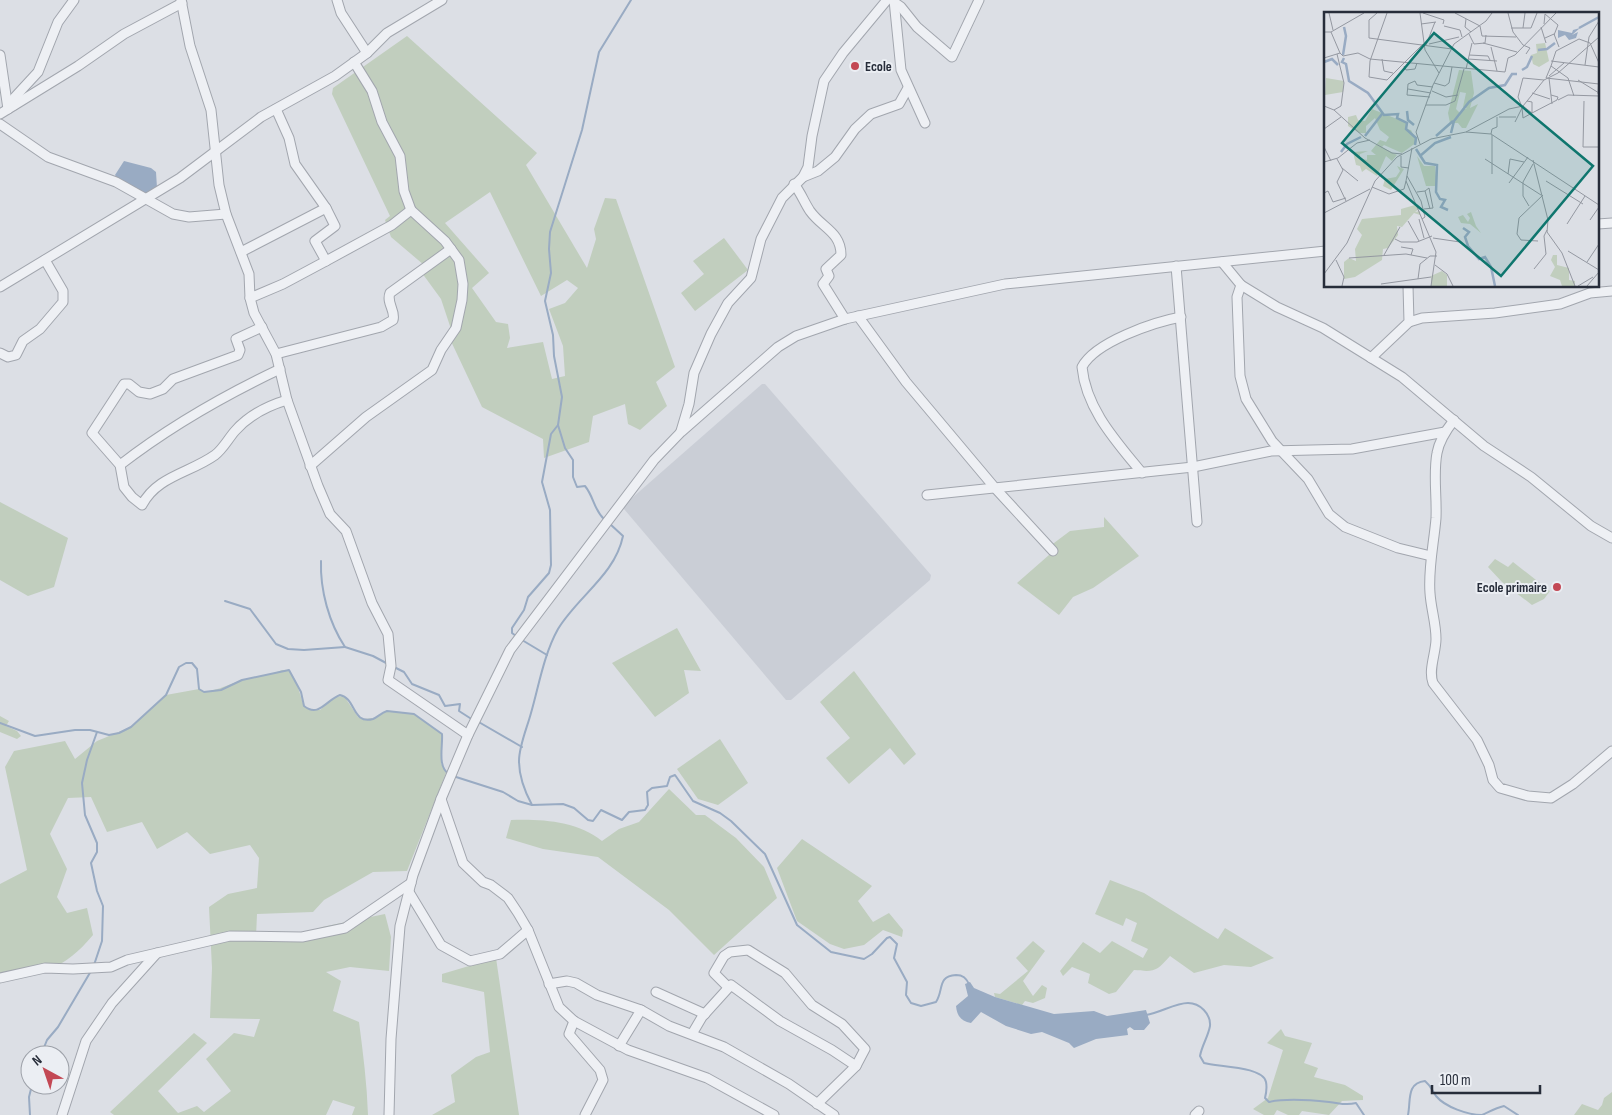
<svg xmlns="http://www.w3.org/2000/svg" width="1612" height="1115" viewBox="0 0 1612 1115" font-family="'Sofia Sans Condensed',sans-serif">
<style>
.built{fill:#caced6}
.green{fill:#c1cebe;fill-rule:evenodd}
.water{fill:#99abc3}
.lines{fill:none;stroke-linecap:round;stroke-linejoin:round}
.stream{stroke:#99abc3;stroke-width:2}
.minor-casing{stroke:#a2a6ae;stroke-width:11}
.minor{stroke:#eef0f4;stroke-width:9}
.poi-dot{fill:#c34854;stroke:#ebeef3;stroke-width:2}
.labels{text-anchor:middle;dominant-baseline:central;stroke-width:4;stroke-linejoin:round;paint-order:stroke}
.poi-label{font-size:14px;font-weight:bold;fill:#272d3a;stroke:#ebeef3;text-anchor:start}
.inset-river{fill:none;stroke:#99abc3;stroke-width:2.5}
.inset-road{fill:none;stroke:#9498a1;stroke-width:1}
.view{fill:#0f766e;fill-opacity:0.15;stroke:#0f766e;stroke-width:2.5}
.inset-edge{fill:none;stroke:#272d3a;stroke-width:2.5}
</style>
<rect width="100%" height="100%" fill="#dcdfe5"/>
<!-- built -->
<path class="built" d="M762 384H765L931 575 930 580 791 700H786L624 509V505Z"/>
<!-- green -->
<g class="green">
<path d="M407 36 537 153 526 165 587 268 596 239 594 229 605 198 616 199 675 367 656 382 667 406 640 430 628 424 625 404 593 416 589 442 544 458 543 439 482 407 449 337 452 332 441 299 422 273 424 265 391 237 385 220 390 216 332 94 333 88ZM490 192 541 296 567 280 578 288 565 303 549 309 563 346 565 376 552 379 543 342 507 348 510 338 508 324 496 322 472 288 489 273 445 223Z"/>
<path d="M724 238 748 270 695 311 681 293 704 274 693 261Z"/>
<path d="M0 502 68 538 54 587 28 596 0 580Z"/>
<path d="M1104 517 1139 556 1093 588 1073 597 1059 615 1017 583 1049 555 1056 553 1050 546 1070 531 1104 527Z"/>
<path d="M1495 559 1508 567 1513 562 1550 591 1544 599 1532 605 1502 582 1488 567Z"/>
<path d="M677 628 701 671 684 670 689 693 655 717 612 663Z"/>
<path d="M282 670H289C298 682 299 693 304 706L309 710H320L335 697 344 696 358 717 362 719 375 718 387 711 414 714 442 734 441 763 446 773 407 871 373 872 324 900 313 912 257 914 256 937 304 934 322 927 385 914 391 937 389 971 350 967 326 972 341 981 333 1011 359 1022C363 1053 367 1084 368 1115H352L355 1107 333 1100 326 1115H114L110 1112 194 1033 207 1043 158 1091 178 1113 197 1106 204 1112 231 1091 206 1059 234 1033 254 1037 260 1019 210 1018 212 968 209 907 228 894 257 888 259 858 250 845 210 854 187 832 157 849 142 822 107 832 91 797 68 798 50 834 67 869 57 897 67 913 87 908 93 935C63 971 44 972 0 980V884L27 870 5 767 14 751 65 741 75 759 97 741 131 727 166 695 199 689 204 692C219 690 229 684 243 680 256 676 269 676 282 670Z"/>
<path d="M854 671 916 754 904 765 890 748 849 784 826 758 850 738 820 702Z"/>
<path d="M0 716 9 721 6 726 17 731 21 736 17 739 0 732Z"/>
<path d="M720 739 748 783 718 805 698 799 677 769Z"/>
<path d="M669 789 696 815H705L736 838 764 867 777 898 714 955 669 910 598 857 543 849 506 838 511 820C542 819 577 821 602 841L619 829 639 822Z"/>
<path d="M802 839 872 886 858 901 873 922 889 913 903 930 902 937 883 930 864 945 844 949 830 944 797 921 777 868Z"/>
<path d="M1110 880 1144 893 1218 939 1225 928 1274 958 1251 967 1224 965 1194 973 1170 956C1156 972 1154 972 1134 970L1116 992 1109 994 1088 983 1090 974 1072 967 1063 976 1060 971 1083 942 1100 953 1112 941 1143 958 1148 949 1131 941 1137 923 1126 918 1123 926 1095 914Z"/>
<path d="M1033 941 1045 951 1023 981 1033 996 1042 985 1047 988 1045 998 1033 1003 1025 1001 1022 1005 995 997 994 993 1000 994 1028 971 1016 958Z"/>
<path d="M496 958 519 1115H432L455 1102 451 1075 476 1057 490 1052 484 992 442 982V974Z"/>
<path d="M1281 1029 1285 1036 1312 1043 1304 1063 1318 1068 1314 1077 1345 1085 1363 1096V1100L1342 1101 1329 1115 1302 1111 1299 1115H1288L1277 1110 1274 1115H1264L1253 1109 1268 1098 1283 1050 1267 1043Z"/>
<path d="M1612 1092V1115H1574L1582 1104 1598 1110 1602 1105 1604 1098Z"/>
</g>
<!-- water -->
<g class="water">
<path d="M124 161 151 168 156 172 157 188 146 195 117 178 115 175Z"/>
<path d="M970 982 974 988 995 997 1054 1014 1094 1011 1107 1016 1146 1010 1150 1023 1144 1030H1134L1130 1027 1127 1029 1128 1035 1096 1039 1074 1048 1069 1043 1042 1032 1031 1034 1006 1026 981 1012 971 1023C961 1021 957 1016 956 1006L968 996 965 984Z"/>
</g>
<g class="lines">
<!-- stream -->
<g class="stream">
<path d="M604 519C594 510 594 497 585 486L577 487 573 477V460L565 448 558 425 562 397 554 356 553 335 545 301 551 273 549 249 550 232 582 130 599 52 631 0"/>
<path d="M321 561C320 590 329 623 345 647L373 656 388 664"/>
<path d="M225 601 250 609 276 644 288 649 304 650 345 647"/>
<path d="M516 636 512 633V628L524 610 528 597 549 573 551 565 550 510 542 482 551 434 558 425"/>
<path d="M522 640 547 655"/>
<path d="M394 667 404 672 412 684 439 695 445 706 460 704 459 711 473 720"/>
<path d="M477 721 522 747"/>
<path d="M0 723 35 736 75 730H90L109 735 119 733 131 727 166 695 179 667 186 663H192L197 669 199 689 204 692 221 690 242 680 289 670 301 692 304 706C319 718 326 700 340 695 356 698 352 725 373 719 378 717 381 713 387 711L414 714 442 734C443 746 437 767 449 774"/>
<path d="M453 776 503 792 518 801 532 805 563 804 574 808 588 820 593 821 601 810 622 820 629 812 645 810 648 805 647 792 652 788 667 786 670 777 675 775 693 801 720 813 731 821 765 854 797 925 831 952 864 959 872 954 887 938 890 937 897 944 894 958 907 982 906 995 911 1003 921 1006 936 1002C944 990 937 976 956 975 963 975 966 978 969 984"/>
<path d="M532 805C525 792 519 776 519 761 519 746 527 728 531 713 539 685 544 654 558 629 578 596 615 575 623 536L610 524"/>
<path d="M94 965 102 941 103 906 97 891 91 863 97 852V843L85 815 82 783 87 760 97 732"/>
<path d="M1146 1015C1160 1013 1175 1003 1188 1003 1200 1003 1211 1014 1210 1026 1208 1037 1202 1045 1200 1056L1204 1063C1217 1067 1263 1066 1266 1082 1267 1087 1266 1094 1265 1098L1269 1102C1287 1098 1310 1100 1329 1102 1340 1103 1345 1106 1356 1103L1364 1115"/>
<path d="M41 1055 47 1040 58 1027 91 971"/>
<path d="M30 1115 29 1097 32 1085"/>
<path d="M1408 1115C1411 1101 1406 1083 1425 1081 1431 1086 1432 1090 1436 1096 1445 1107 1468 1115 1482 1115 1489 1112 1495 1108 1504 1106L1518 1115"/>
</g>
<defs>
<g id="minor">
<path d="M181 0 190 46 211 110 219 185 226 214 249 274 250 298 254 313 276 354 287 400 318 486 330 514 346 531 372 603 388 634 391 666 388 680 468 735"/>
<path d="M337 0 341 13 367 53"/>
<path d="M894 0 901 70 925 123"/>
<path d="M894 2 901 7 917 27 952 57 979 0"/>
<path d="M0 55 8 109"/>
<path d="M14 105V98L38 72 58 22 74 0"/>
<path d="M0 114 78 66 124 34 182 3"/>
<path d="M0 124 48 157 116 182 173 214 189 217 226 214"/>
<path d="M803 177 818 171 835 157 855 129 871 114 899 104 908 88"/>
<path d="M794 184C801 193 804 202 810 211 822 228 841 232 841 255L826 269 829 276 823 284 845 319"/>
<path d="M1598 224 1612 223"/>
<path d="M241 252 326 208"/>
<path d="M326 261 392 225 411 210"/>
<path d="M1222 262 1241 285 1277 307 1323 328 1402 377 1484 446 1531 477 1591 526 1612 538"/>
<path d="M1176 266 1197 522"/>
<path d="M1241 285 1237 297 1240 376 1246 399 1272 441 1308 479 1329 514 1345 527 1398 548 1431 556"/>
<path d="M0 287 180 178 261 117 335 76 367 53 387 33 442 0"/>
<path d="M250 298 283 284 326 261 315 241 335 226 326 208 295 164 289 138 276 109"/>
<path d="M858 316 906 382 995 488 1053 551"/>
<path d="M1409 322 1422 318 1495 313 1560 304 1590 293 1612 291"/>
<path d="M262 327 236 339 240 350 238 355 173 379 163 389 150 394 139 392 129 384H124L92 433 120 465 124 487 132 497 142 505C157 476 190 473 215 455 223 449 228 439 235 431 249 415 267 406 287 400"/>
<path d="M0 353 8 357 16 355 23 341 40 329 63 302V291L45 260"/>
<path d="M276 354 381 327 393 320C396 311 386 303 390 293L451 249"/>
<path d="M1371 358 1409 322 1408 286"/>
<path d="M1454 420C1447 429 1439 441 1437 453 1433 474 1437 496 1436 518 1434 543 1428 568 1430 593 1431 609 1436 623 1436 639 1436 653 1428 670 1433 683L1477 740 1489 765 1493 780 1500 788 1528 796 1551 798 1573 784 1612 751"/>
<path d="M681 431 689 404 694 373 711 334 728 303 751 278 761 239 782 198 803 177 808 167 812 136 824 81 843 53 887 0"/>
<path d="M120 465C169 427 223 396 280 369"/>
<path d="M310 466 366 417 432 370 441 350 456 328 462 300 463 284 459 260 445 241 411 210 404 191 400 156 382 122 372 91 354 62"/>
<path d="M1142 473C1116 441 1086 409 1082 367 1095 342 1154 322 1181 317"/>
<path d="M927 495 1193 467 1271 451 1352 449 1445 432"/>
<path d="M441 799 463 863 483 882 491 885 508 898 518 913 528 930 559 1007 574 1021 628 1050 707 1078 774 1115"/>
<path d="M409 892 441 945 470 961 500 954 528 930"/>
<path d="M0 978 45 968 73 969 111 967 127 960 230 936 302 937 345 928 411 883"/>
<path d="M549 984 567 981 576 983 597 995 641 1010 669 1026 724 1047 789 1084 834 1115"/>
<path d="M728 987 714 973 724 956 730 952 748 950 785 973 812 1005 842 1024 865 1049 856 1066 817 1104"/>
<path d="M656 992 705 1014"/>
<path d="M574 1021 569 1034 600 1070 603 1080 585 1115"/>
<path d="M692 1034 702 1017 731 985 780 1021 832 1050 856 1066"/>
<path d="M619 1046 641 1010"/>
<path d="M62 1115 86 1041 112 1003 157 953"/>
<path d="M389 1115 391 1039 400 926 413 875 441 799 468 735 510 650 654 460 681 432 778 347 796 336 845 319 1005 284 1326 251"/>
<path d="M1195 1115 1199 1111"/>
</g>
</defs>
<!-- minor casing -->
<use href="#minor" class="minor-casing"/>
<!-- minor -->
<use href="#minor" class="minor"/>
</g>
<!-- markers -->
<g class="poi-dot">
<circle cx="855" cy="66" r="5"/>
<circle cx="1557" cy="587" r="5"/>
</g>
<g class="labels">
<!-- poi labels -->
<g class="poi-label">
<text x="865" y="66">Ecole</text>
<text x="1547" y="587" text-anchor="end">Ecole primaire</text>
</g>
</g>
<!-- overview -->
<g transform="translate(1324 12)">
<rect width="275" height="275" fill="#dcdfe5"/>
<path d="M221 31 225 49 215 55 209 52 207 43 213 41 212 32ZM135 58 147 59 150 81 146 96 154 92 142 116H138L134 111H126L124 101ZM136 80 142 81 139 95 143 97H139L135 105V100L132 97ZM2 66 20 69 19 80 1 83ZM48 97 83 111 82 117 87 118 93 130 78 141 60 133 58 135 73 143 68 149 62 144 53 164 42 157 38 160 36 154 32 153 29 140 44 139 36 142V146L43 148V143H52L47 139 56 128 62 130 65 125 56 118 51 106 42 114V121H35L24 114V105L32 103 34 108 41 109ZM93 144 100 154H111L113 174H102ZM73 154 80 157 67 178 59 174 61 167 72 165 76 159ZM91 193 95 197 91 200 96 199V203L90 201 78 215 73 214 74 223 64 236 59 237 58 248 31 265 20 267V250L25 246 32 249 31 237 38 223 33 217 38 207 77 203V197ZM147 200 152 214 157 221 146 212 137 211 134 205 139 203 144 210 146 206 143 202ZM229 243H233V253L245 256V268L251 269V274H238L236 268 226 264 231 255 227 248ZM118 259 123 263V274H107V264Z" fill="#c1cebe" fill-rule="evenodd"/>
<path d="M256 16 248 23 254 20 252 26 245 28 241 23 234 26V18L248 21 249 18Z" fill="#99abc3"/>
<path class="inset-river" d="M255 16 275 5M214 38 223 37 231 31M19 43 22 24 20 15M20 46 18 50 22 52 25 69 44 81 60 103 74 102 73 106 83 111 82 117 92 126 91 133M0 50 8 47 14 53M198 58 203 55 208 44M83 99 84 108 90 113M127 121 130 109 145 90 165 76 181 73 188 62H193M41 124 58 102M112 124 129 109M92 137 101 151 113 153 112 180 116 187 121 188 117 195 124 198M17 140 23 132 37 125M96 144 111 131 127 125M139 216 145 220 141 225 144 234 155 247 161 245 167 255 171 274"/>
<path class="inset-road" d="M5 1 9 18M53 1 45 8V26L128 37M63 1 46 49 45 65 63 68 99 32M96 1 101 38 115 61M99 1 120 8 119 12M131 1 156 14M184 1 189 20 199 33 206 36 202 42M142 7 141 15 147 20M97 12 112 10M220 12 221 2 234 13 230 23M120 14 136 18 138 25M156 14 158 24 192 25M217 15 222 31M187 16H207L213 1M199 16 201 1M0 20H7L40 1M7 20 16 41M145 22 150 32 161 31 162 23M221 26 230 22 235 35M159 31 193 40M105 32 135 25M102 33 111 10M167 35 173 59M145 43 164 44 166 48M0 46 16 41 19 44 34 41 46 47 181 60 184 46 191 43 232 1M58 47 60 59 69 61M144 47 173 49M227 49 275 55M261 53 265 25 275 9M80 54 82 58 91 57 93 51M227 54 222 66 275 72M142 57 148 31M225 64 240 51M225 66 228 92M254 68 275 81M110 71 121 74 125 71 128 55M84 77 107 81M108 79 122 85 134 83M208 81 226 87M274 82 275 62M250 84 244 66 227 54 232 39 255 27 266 31 275 51M106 85 83 83 84 72 91 69 93 73 109 75M234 88 244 83 275 84M203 89 208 90V101M260 89 259 135H275M102 93H122L131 89 140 57M0 94 10 98 41 126 68 141 78 142M198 95 194 85 199 66 220 68M198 96 199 106 208 101M10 98 17 94 20 71 13 42M175 105H192M191 110 199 94 208 101 233 88 234 85 227 83M0 117 17 105M142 120 185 97 199 94 220 68 234 61 275 25M167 122 168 117 173 115V105M96 132 92 120 109 73 130 32 162 9 168 1M0 135 7 149M88 136 82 169 112 240 107 274M77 144V155L85 156M13 147 19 158 13 170 22 189M161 147 217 183M209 148 224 208 223 220 238 241 251 274M0 150 14 146 33 131 46 128M18 156 34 169M168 162V123M184 162 186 147 200 150M83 164 97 189 101 205 98 207M222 169 259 192M185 171 204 145M48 175 65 182 80 177 82 169M93 180 101 179 106 197M0 181 4 179 9 190 22 186M205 194 199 184V170L209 152M100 197 109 196 105 176 101 179M0 201 46 177M95 207 100 226M266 208 275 195M84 209 95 229M243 212 261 184M109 226 136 230M71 227 77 230H93L108 224M214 229 197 228 193 222 195 206 219 183M77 235 89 237 87 243M244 239 275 258M60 243 76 215M25 246 82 242 103 246M12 248 20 265 18 274M263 250 275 232M111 253 123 262 129 274M210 257 222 242 220 224 223 218M0 262 23 231 51 169 73 145 107 127 142 120 167 122 275 193M94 267 96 252 106 244H113M57 272 107 265M254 274 269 265M263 274 275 260"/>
<path class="view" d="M110 21 269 154 177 264 18 131Z"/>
<rect width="275" height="275" class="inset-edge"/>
</g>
<!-- north arrow -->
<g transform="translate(45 1070) rotate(320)"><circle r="24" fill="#ebeef3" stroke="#9da1a9"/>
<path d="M0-4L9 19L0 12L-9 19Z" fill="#c34854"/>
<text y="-8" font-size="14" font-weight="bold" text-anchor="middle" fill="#272d3a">N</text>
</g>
<!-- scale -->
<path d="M1432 1085v8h108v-8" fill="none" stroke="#272d3a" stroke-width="2.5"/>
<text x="1440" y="1085" font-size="15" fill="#272d3a" stroke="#ebeef3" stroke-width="4" paint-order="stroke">100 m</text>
</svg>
